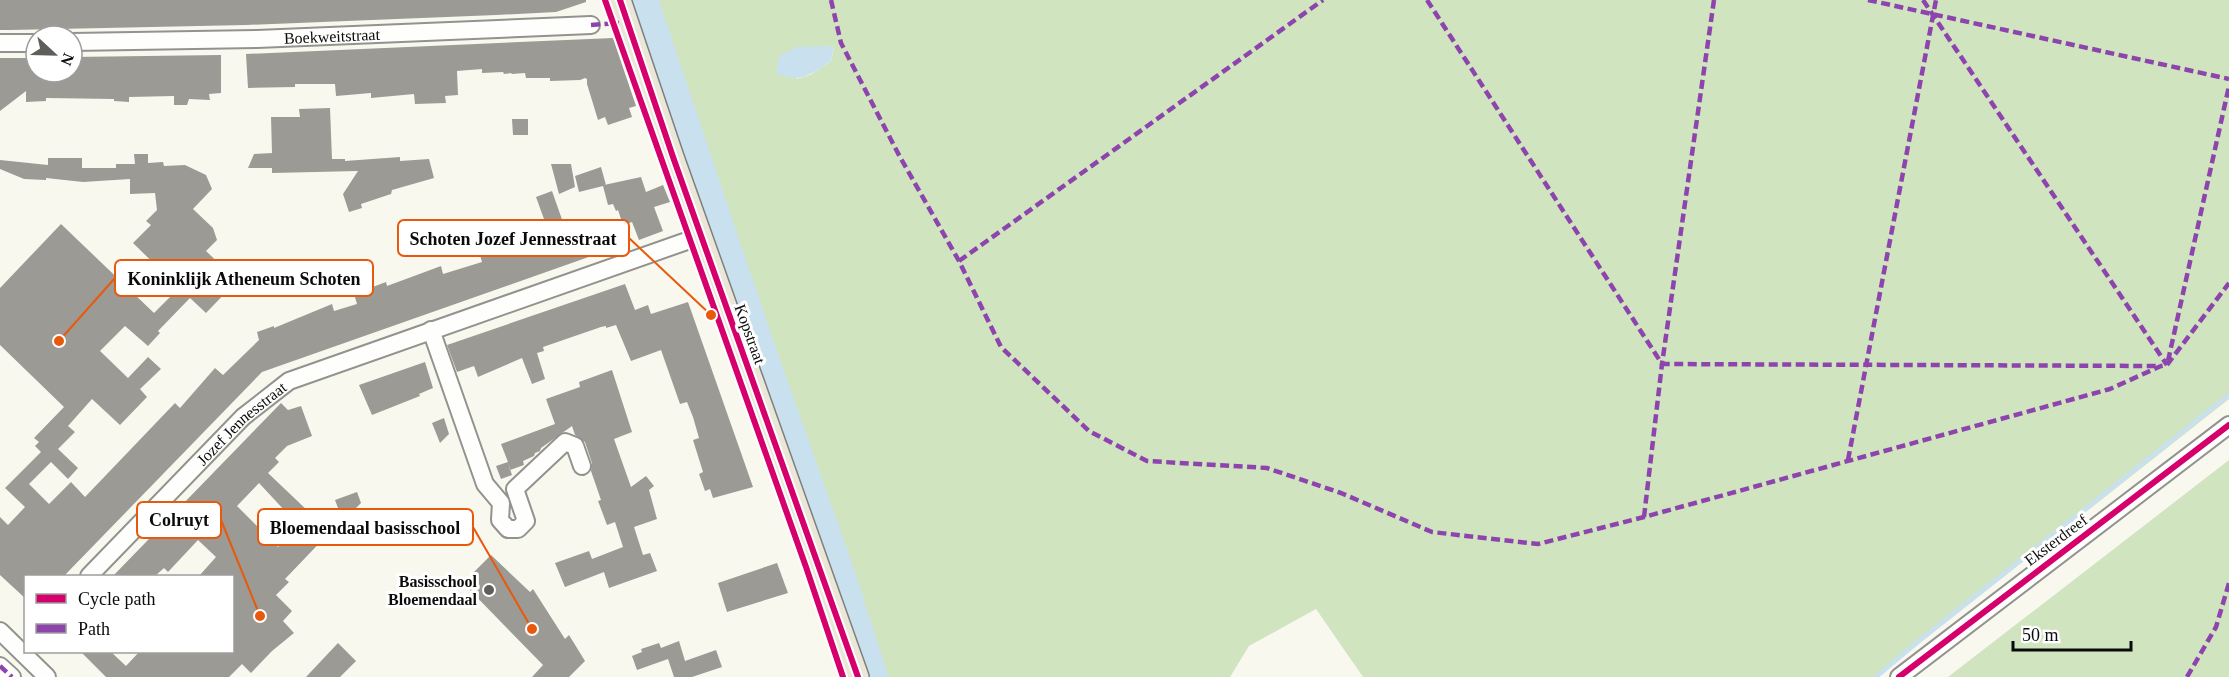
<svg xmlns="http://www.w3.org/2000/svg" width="2229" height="677" viewBox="0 0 2229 677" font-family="Georgia,serif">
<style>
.forest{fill:#d0e4c0;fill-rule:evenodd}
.water{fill:#c9e0ef}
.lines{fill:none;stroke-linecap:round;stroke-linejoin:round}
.stream{stroke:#c9e0ef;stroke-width:4.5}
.river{stroke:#c9e0ef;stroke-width:28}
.building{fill:#9c9a95;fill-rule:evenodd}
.minor-casing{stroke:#92928e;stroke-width:20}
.major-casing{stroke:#7f7f7b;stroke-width:24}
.minor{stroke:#fefefd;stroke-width:16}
.major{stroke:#eae7d9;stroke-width:21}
.quiet{stroke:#8e44ad;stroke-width:4.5;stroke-dasharray:9 4.5;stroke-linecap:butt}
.cycleway-casing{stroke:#fff;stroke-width:10}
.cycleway{stroke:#d6006c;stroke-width:6}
.poi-dot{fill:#5e5e5b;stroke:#fff;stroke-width:2}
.labels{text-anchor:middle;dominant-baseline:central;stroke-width:6;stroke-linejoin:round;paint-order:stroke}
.street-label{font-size:16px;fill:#0b0b0b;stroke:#fff}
.poi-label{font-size:16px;font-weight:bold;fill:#0b0b0b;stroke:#fff;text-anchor:end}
.leader{fill:none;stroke:#e8590c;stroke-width:2}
.callout-dot{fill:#e8590c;stroke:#fff;stroke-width:2}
.callout{fill:#fff;stroke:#e8590c;stroke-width:2}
.callout-label{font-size:18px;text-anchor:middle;font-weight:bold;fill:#0b0b0b}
</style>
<rect width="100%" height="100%" fill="#f9f8ef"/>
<!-- forest -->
<g class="forest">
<path d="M639 0H2229V399L1877 677H1363L1316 609 1249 646 1230 677H877ZM829 46 834 48 831 61 810 75 796 79Z"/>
<path d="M2229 460V677H1948Z"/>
</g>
<!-- water -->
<path class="water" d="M829 46 834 47 831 61C810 75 801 84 776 73L780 55 797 47Z"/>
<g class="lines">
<!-- stream -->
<path class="stream" d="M1876 677 1920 640 2229 395"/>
<!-- river -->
<path class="river" d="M644 0 760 345 841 574 874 677"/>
</g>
<!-- building -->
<g class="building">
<path d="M0 0H586V2L556 12 496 15 246 25 10 30H0Z"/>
<path d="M613 38 636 106 629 108 632 117 608 125 605 117 598 120 587 84V79L585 78 580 80 550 81V78H526L525 73 512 74 511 73 504 74 503 72 482 73V69L457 71 458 95 445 96 446 103 415 104 414 94 371 98V93L336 96 335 84H295V87L248 88 246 54Z"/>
<path d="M221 55V93L209 94 210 100 189 99 187 105H174V96L129 97V102L114 101V99L46 98V101L26 102V91L0 111V58H36V72H72V57Z"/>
<path d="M330 108 332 159H345V161L400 157V161L429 159 434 178 392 190 391 194 361 204 362 208 349 212 343 194 358 171 272 173V168H248L254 154 272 153 271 117H300L299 109Z"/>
<path d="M512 119H528V135H513Z"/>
<path d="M134 154H148V163L163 162 164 166 185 165 206 175 212 189 193 209 213 228 217 240 206 251 229 273 233 285 206 313 190 298 158 331 160 333 148 346 125 326 100 351 128 378 148 357 161 369 140 389 147 397 120 425 92 399 68 426 75 432 58 449 78 468 68 479 51 462 29 484 49 504 71 482 85 497 175 403 180 408 215 368 223 375 259 340 257 332 274 326V328L332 304 334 311 357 304 354 294 386 282 387 286 441 266 443 274 482 262 479 252 487 249 483 235 513 225 518 240 548 230 536 197 552 191 565 228 568 226 573 242 594 235 600 253 262 372 64 576H26V599L0 575V517L8 525 25 507 5 488 41 452 35 446 39 442 34 438 64 407 0 345V288L61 224 154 313 179 288 133 243 151 225 146 221 157 210 155 193 130 194V179L83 182 46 178V180L24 179 0 169V160L48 165V158H82V168H116V164H135Z"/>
<path d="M551 164H571L575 187 559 194Z"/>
<path d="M601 167 606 185H604L641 177 646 192 663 185 670 202 654 207 663 231 639 240 632 222 623 225 618 210 616 211 613 204 608 205 603 186 579 192 575 176Z"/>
<path d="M625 284 635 310 648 305 651 314 688 302 753 487 713 498 710 489 705 491 699 474 703 472 693 440 699 438 693 417 687 402 680 404 661 350 631 361 616 325 606 328V326L601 327 543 347 544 351 537 353 545 379 532 384 522 358 478 377 474 366 457 372 447 345Z"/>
<path d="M425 362 433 388 419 394 420 396 372 415 359 385Z"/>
<path d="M612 370 632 432 614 439 631 487 646 476 654 486 649 490 657 519 634 527 643 555 650 553 657 571 609 588 604 572 565 587 555 563 589 551 592 559 623 547 615 522 607 525 598 501 601 500 591 471 592 463 585 442 575 435 572 426 541 448 540 451 535 453 534 456 523 461 524 465 510 470 508 463 512 475 501 479 496 466 508 462 501 444 555 424 546 399 580 387 579 382Z"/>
<path d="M281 403 288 410 301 406 312 436 287 446 275 458 279 462 268 473 330 532 285 579 289 582 276 595 292 611 283 621 294 633 272 651 251 673 242 664 229 677H106L80 651H110L126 666 140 651H232V576H199L216 557 198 540 168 572 164 568 155 576H113ZM259 483 299 526 278 547 237 506Z"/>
<path d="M444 418 449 434 440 443 432 423Z"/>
<path d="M357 492 361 503 343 521 335 500Z"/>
<path d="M491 555 530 592 533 589 565 639 569 635 585 661 569 677H532L543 665 463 583Z"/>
<path d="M777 563 788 593 727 612 718 583Z"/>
<path d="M679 641 685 661 716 650 722 667 692 677H674L668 659 637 670 632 656 642 652 641 649 659 643 661 648Z"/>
<path d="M338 643 356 661 340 677H306Z"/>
</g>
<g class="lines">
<defs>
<g id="minor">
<path id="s1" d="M72 42 257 39 591 25"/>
<path d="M0 43H36"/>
<path d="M431 330 485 484 501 503 500 520 508 529H518L526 521 515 489 565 442 575 446 582 466"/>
<path id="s2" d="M89 576 243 417 289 381 701 236"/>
<path d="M0 631 47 677"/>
<path d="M0 666 12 677"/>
<path d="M1899 677 2229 425"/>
</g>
<path id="major" d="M620 0 673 157 858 677"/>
</defs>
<!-- minor casing -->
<use href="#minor" class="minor-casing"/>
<!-- major casing -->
<use href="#major" class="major-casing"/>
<!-- minor -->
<use href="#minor" class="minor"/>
<!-- major -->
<use href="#major" class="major"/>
<!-- quiet -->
<g class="quiet">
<path d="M831 0 841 43 900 157 959 261 1001 347 1089 431 1147 461 1267 468 1341 493 1432 532 1538 544 1644 517 2110 389 2161 366 2167 365 2229 283"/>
<path d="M1427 0 1662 364 2158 366"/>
<path d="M1868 0 2229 79"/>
<path d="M1923 0 2167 365"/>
<path d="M591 25 619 23"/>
<path d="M959 261 1323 0"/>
<path d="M2168 361 2229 86"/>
<path d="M1848 460 1936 0"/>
<path d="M1644 517 1662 364 1714 0"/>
<path d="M0 666 12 677"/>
<path d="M2187 677 2216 627 2229 583"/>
</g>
<defs>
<g id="cycleway">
<path d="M605 0 806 567 843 677"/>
<path d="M620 0 673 157 858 677"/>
<path d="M1899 677 2229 425"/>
</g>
</defs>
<!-- cycleway casing -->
<use href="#cycleway" class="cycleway-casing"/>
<!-- cycleway -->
<use href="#cycleway" class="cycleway"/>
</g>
<!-- markers -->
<circle class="poi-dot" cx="489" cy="590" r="6"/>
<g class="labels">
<!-- street labels -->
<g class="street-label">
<text stroke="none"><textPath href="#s1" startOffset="260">Boekweitstraat</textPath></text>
<text transform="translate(750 334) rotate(70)">Kopstraat</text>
<text stroke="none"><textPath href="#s2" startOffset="216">Jozef Jennesstraat</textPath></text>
<text transform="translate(2056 540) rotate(-37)">Eksterdreef</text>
</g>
<!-- poi labels -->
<g class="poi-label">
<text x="477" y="581">Basisschool<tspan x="477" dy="18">Bloemendaal</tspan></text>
</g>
</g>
<!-- callouts -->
<path class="leader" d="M711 315L629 238M59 341L115 278M260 616L221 520M532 629L473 527"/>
<g class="callout-dot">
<circle cx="711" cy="315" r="6"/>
<circle cx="59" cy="341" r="6"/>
<circle cx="260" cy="616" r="6"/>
<circle cx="532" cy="629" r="6"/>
</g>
<g class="callout">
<rect x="398" y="220" width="231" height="36" rx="6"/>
<rect x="115" y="260" width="258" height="36" rx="6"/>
<rect x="137" y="502" width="84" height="36" rx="6"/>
<rect x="258" y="509" width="215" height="36" rx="6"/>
</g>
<g class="callout-label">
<text x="513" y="245">Schoten Jozef Jennesstraat</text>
<text x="244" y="285">Koninklijk Atheneum Schoten</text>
<text x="179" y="526">Colruyt</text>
<text x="365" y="534">Bloemendaal basisschool</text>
</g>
<!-- legend -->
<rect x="24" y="575" width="210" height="78" fill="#ffffff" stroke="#9d9d9d" stroke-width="1.5"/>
<rect x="36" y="594" width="30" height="9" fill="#d6006c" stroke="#9d9d9d" stroke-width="1.5"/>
<text x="78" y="605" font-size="18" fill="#0b0b0b">Cycle path</text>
<rect x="36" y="624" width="30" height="9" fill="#8e44ad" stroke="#9d9d9d" stroke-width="1.5"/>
<text x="78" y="635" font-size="18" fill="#0b0b0b">Path</text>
<!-- north arrow -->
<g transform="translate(54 54) rotate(112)"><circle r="28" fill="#ffffff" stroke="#9d9d9d" stroke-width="1.5"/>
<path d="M0-4.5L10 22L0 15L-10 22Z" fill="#5e5e5b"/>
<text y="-9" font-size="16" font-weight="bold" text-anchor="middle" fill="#0b0b0b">N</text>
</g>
<!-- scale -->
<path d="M2013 641v9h118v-9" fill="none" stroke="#0b0b0b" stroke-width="3"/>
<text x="2022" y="641" font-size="18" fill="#0b0b0b" stroke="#ffffff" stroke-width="4.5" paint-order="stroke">50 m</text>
</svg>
